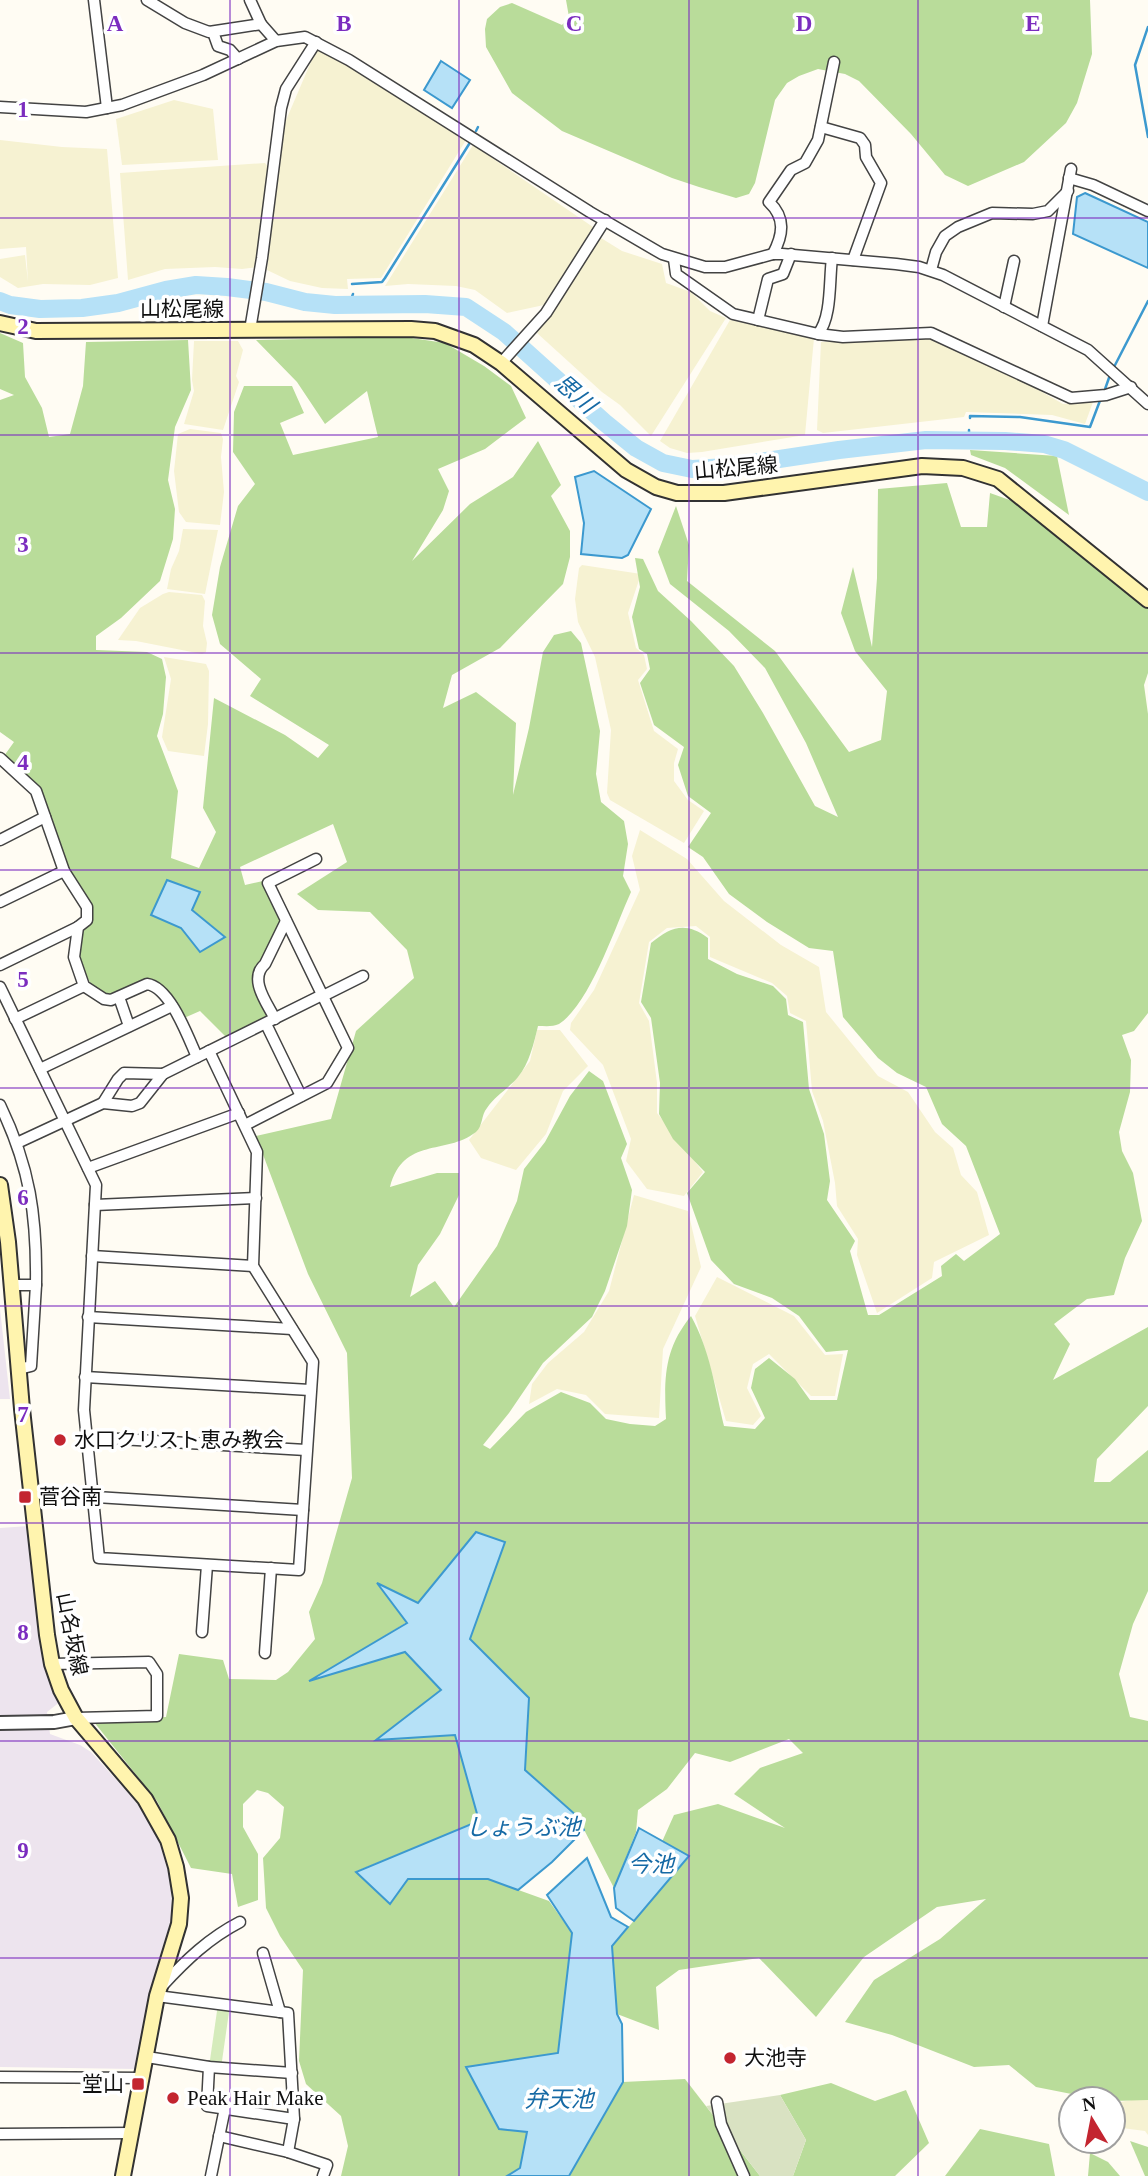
<svg xmlns="http://www.w3.org/2000/svg" width="1148" height="2176" viewBox="0 0 1148 2176" font-family="'Times New Roman','Noto Sans JP',serif">
<style>
.industrial{fill:#ede4ee}
.farmland{fill:#f6f2d2}
.green{fill:#d5ebbb}
.forest{fill:#b9dc9a;fill-rule:evenodd}
.cemetery{fill:#d9e2c2}
.water{fill:#b6e1f7;stroke:#3c99cf;stroke-width:2}
.lines{fill:none;stroke-linecap:round;stroke-linejoin:round}
.stream{stroke:#3c99cf;stroke-width:2.5}
.river{stroke:#b6e1f7;stroke-width:18}
.minor-casing{stroke:#434343;stroke-width:13}
.tertiary-casing{stroke:#434343;stroke-width:16}
.secondary-casing{stroke:#323232;stroke-width:18}
.minor{stroke:#fff;stroke-width:10}
.tertiary{stroke:#fff;stroke-width:12}
.secondary{stroke:#fff4ae;stroke-width:14}
.grid{fill:none;stroke:#7b2cbf;stroke-width:2;stroke-opacity:0.55}
.poi-dot{fill:#c32530;stroke:#fff;stroke-width:2.5}
.labels{text-anchor:middle;dominant-baseline:central;stroke-width:7;stroke-linejoin:round;paint-order:stroke}
.street-label{font-size:21px;fill:#101010;stroke:#fff}
.poi-label{font-size:21px;fill:#101010;stroke:#fff;text-anchor:start}
.water-label{font-size:23px;font-style:italic;fill:#166aa5;stroke:#fff}
.grid-label{font-size:23px;text-anchor:middle;font-weight:bold;fill:#7b2cbf;stroke:#fff;stroke-width:7;stroke-linejoin:round;paint-order:stroke}
</style>
<rect width="100%" height="100%" fill="#fffcf3"/>
<!-- industrial -->
<g class="industrial">
<path d="M0 1309 10 1399H0Z"/>
<path d="M29 1526 47 1670 61 1701 47 1712 50 1734 80 1745 91 1752 131 1796 147 1816 158 1837 171 1883 172 1916 149 1993 138 2069 0 2067V1528Z"/>
</g>
<!-- farmland -->
<g class="farmland">
<path d="M316 50 333 56 466 140 381 278 347 279 348 289 322 288 290 281 267 270 284 125Z"/>
<path d="M174 100 213 109 218 160 122 165 116 119Z"/>
<path d="M0 140 62 147 107 149 118 278 90 285 43 284 18 288 0 277V259L25 255 28 282 26 247 0 249Z"/>
<path d="M473 145 593 227 544 305 507 313 475 290 456 286 408 284 385 286Z"/>
<path d="M265 163 269 168 257 267 242 269 215 267 165 269 128 280 120 173Z"/>
<path d="M601 238 622 251 662 264 666 283 691 292 710 311 726 318 651 436 620 405 602 392 537 333Z"/>
<path d="M730 320 814 338 805 435 702 452 687 453 670 448 660 441Z"/>
<path d="M928 338 1023 381 1063 404 1093 402 1085 424 1052 415 966 412 964 417 823 433 817 430 821 342Z"/>
<path d="M194 341H238L243 350 236 376 239 382 223 430 184 424 194 391 192 380Z"/>
<path d="M190 429 221 433 223 439 221 457 224 492 220 525 186 522 179 512 174 471 178 434Z"/>
<path d="M183 529 218 530 205 594 167 589 171 569 179 551Z"/>
<path d="M582 565 641 574 628 613 636 648 644 655 647 669 638 680 654 731 678 749 674 763V781L688 800 704 811 684 843 610 800 607 793 611 730 595 657 578 622 575 599 579 568Z"/>
<path d="M169 592 202 595 205 601 203 626 207 643 206 652 202 654 136 641 118 640 140 608 163 594Z"/>
<path d="M164 657 206 664 209 671 208 724 204 756 168 751 162 737 171 679Z"/>
<path d="M640 830 687 859 724 901 781 945 819 967 826 1012 878 1076 908 1092 935 1132 953 1148 961 1175 977 1192 989 1235 934 1262 932 1278 877 1313 857 1255 858 1239 837 1206 835 1183 823 1121 812 1091 806 1021 790 1013 787 996 772 983 710 957V937L696 926 667 928 649 942 639 1003 649 1021 657 1083V1113L703 1172 684 1196 647 1189 626 1161 631 1139 603 1065 570 1030 571 1023 594 990 640 890 632 856Z"/>
<path d="M537 1030H560L588 1066 563 1091 546 1134 516 1170 481 1158 469 1140 530 1061Z"/>
<path d="M634 1195 688 1211 701 1267 663 1349 659 1418 605 1414 586 1395 557 1389 529 1404 532 1384 548 1363 584 1332 609 1291Z"/>
<path d="M717 1277 794 1316 825 1355 843 1354 835 1396H811L769 1354 753 1364 747 1388 761 1416 753 1425 726 1421 695 1316Z"/>
<path d="M1148 2097V2135L1145 2131 1122 2128 1115 2103Z"/>
</g>
<!-- green -->
<path class="green" d="M218 2004 230 2005 221 2068 209 2067Z"/>
<!-- forest -->
<g class="forest">
<path d="M566 0H1090L1092 54 1077 103 1066 123 1024 162 968 186 945 175 911 134 859 81 845 74 818 69 799 76 787 83 775 100 755 183 749 194 736 198 699 187 672 178 562 131 512 93 486 47 485 29 487 19 500 7 512 3 562 25 569 17Z"/>
<path d="M0 333 23 343 25 377 42 408 49 437 70 434 83 386 86 342 188 340 191 390 175 427 168 480 175 509 173 539 160 581 121 618 96 636V650L147 652 162 659 166 677 163 714 157 736 178 791 171 858 199 868 216 832 203 808 214 698 285 735 318 758 329 745 250 696 261 679 220 644 212 615 220 567 238 506 255 484 233 452 234 412 244 386H292L304 413 280 423 293 455 378 437 367 391 325 424 297 382 256 340 405 337 445 343 484 366 511 386 526 418 485 449 438 469 449 491 443 510 412 561 470 504 513 477 538 441 561 485 551 496 570 531V557L563 584 500 648 452 675 443 708 476 692 516 723 513 795 529 728 543 652 554 635 571 631 581 643 600 731 596 774 601 802 624 821 628 844 623 876 631 892C615 927 590 1004 559 1024 553 1027 545 1026 538 1026 534 1043 529 1064 518 1077 509 1088 495 1096 487 1108 481 1115 483 1126 476 1132 445 1156 404 1136 390 1187L437 1173H459V1195L440 1234 418 1265 410 1297 435 1281 454 1307 497 1246 517 1201 524 1169 545 1142 570 1096 589 1071 603 1081 627 1144 621 1158 632 1190 627 1226 605 1291 592 1317 543 1363 509 1413 483 1445 490 1449 526 1412 561 1392 590 1403 606 1419 630 1424 655 1426 666 1419C664 1378 664 1349 691 1316 710 1350 715 1388 724 1426L755 1429 765 1418 751 1388 755 1369 769 1358 795 1379 810 1400H837L848 1350 826 1352 799 1316 772 1298 734 1284 711 1260 687 1193 705 1172 673 1139 659 1114 660 1083 651 1018 641 1002 651 943C671 927 685 921 708 938V959L737 974 773 986 786 999 788 1015 803 1022 809 1089 824 1134 830 1181 827 1200 855 1241 850 1251 868 1315H879L942 1276 941 1266 956 1254 964 1261 1000 1234 966 1146 942 1124 926 1087 897 1073 878 1058 843 1017 833 951 809 948 767 922 729 894 703 857 688 847 711 813 688 796 678 765 684 747 654 725 640 683 650 669 647 654 639 649 632 617 640 587 635 558 643 559 658 591 691 621 734 666 763 713 815 806 838 817 806 743 765 668 729 631 670 584 658 552 676 506 689 545 687 581 775 651 849 752 881 740 887 691 855 651 841 613 853 567 872 647 877 578 878 489 947 483 961 527H987L990 493 1021 504 1148 609V673L1144 685 1148 714V1013L1134 1031 1122 1035 1131 1060 1130 1092 1119 1132 1122 1151 1133 1173 1142 1221 1125 1258 1114 1295 1087 1299 1054 1324 1070 1344 1053 1380 1148 1327V1406L1097 1459 1094 1482H1110L1148 1450V1591L1133 1624 1119 1674 1130 1717 1148 1721V2100L1113 2101V2099H1097L1036 2087 1009 2065 974 2067 892 2035 845 2022 874 1980 940 1939 986 1899 937 1907 864 1957 816 2017 759 1958 679 1970 656 1987 659 2030 617 2014 612 1946 689 1857 661 1844 674 1815 718 1804 785 1828 734 1794 760 1768 803 1753 789 1739 730 1762 695 1753 667 1789 638 1810 636 1832 614 1888 577 1816 525 1770 529 1698 470 1639 505 1542 418 1603 378 1584 407 1622 313 1680 405 1652 441 1690 378 1739 455 1735 479 1821 357 1871 389 1903 408 1879H488L549 1901 572 1933 558 2053 527 2132 520 2168 507 2176H341L348 2146 341 2116 306 2084 299 2061 303 1970 280 1936 266 1908 263 1858 280 1838 284 1807 268 1793 257 1790 243 1804V1827L258 1854V1900L238 1907 232 1874 191 1868 157 1801 94 1722 166 1717 179 1654 223 1660 229 1679 276 1680 288 1672 315 1639 309 1612 322 1583 352 1478 347 1353 308 1274 256 1136 331 1119 356 1031 414 978 407 950 370 912 318 910 297 894 347 862 333 824 240 867 245 885 263 881C285 925 285 918 263 962H260C242 987 270 996 267 1018L227 1038 200 1011 184 1018 176 1002 154 981C141 982 114 998 106 996 87 990 73 951 80 933 82 929 88 924 91 920L69 873 40 790 4 756 14 742 0 732V400L14 395 0 389ZM181 928 225 937 200 952Z"/>
<path d="M970 450 1057 456 1069 515 1005 468 971 455Z"/>
<path d="M685 2079 760 2176H569L623 2082Z"/>
<path d="M831 2083 875 2101 906 2090 929 2143 895 2176H793L806 2140 780 2095Z"/>
<path d="M980 2129 1049 2144 1055 2176H945Z"/>
<path d="M1130 2141 1148 2147V2176H1145Z"/>
<path d="M1090 2153 1108 2162 1120 2176H1088Z"/>
</g>
<!-- cemetery -->
<path class="cemetery" d="M780 2095 806 2140 793 2176H760L706 2106Z"/>
<!-- water -->
<g class="water">
<path d="M441 61 470 80 452 108 424 90Z"/>
<path d="M1085 193 1148 222V268L1073 234 1077 197Z"/>
<path d="M594 471 651 509 628 555 622 558 581 554 584 523 575 477Z"/>
<path d="M167 880 200 892 192 910 225 937 200 952 181 928 151 915Z"/>
<path d="M476 1532 505 1542 470 1639 529 1698 525 1770 577 1816 584 1830 552 1862 518 1890 488 1879H408L390 1904 356 1872 479 1821 455 1735 376 1740 441 1690 405 1652 309 1681 407 1623 377 1583 418 1603Z"/>
<path d="M639 1828 689 1856 634 1921 616 1908 614 1888Z"/>
<path d="M587 1858 611 1917 628 1927 612 1946 617 2014 622 2024 623 2082 569 2176H507L520 2168 527 2132 499 2129 466 2067 558 2053 572 1933 547 1895Z"/>
</g>
<g class="lines">
<!-- stream -->
<g class="stream">
<path d="M1148 27 1135 65 1148 137"/>
<path d="M476 131 478 127"/>
<path d="M352 284 382 282 385 278 471 141"/>
<path d="M349 305 353 294"/>
<path d="M1113 369 1148 301"/>
<path d="M1104 392 1110 375"/>
<path d="M970 418V416L1020 417 1090 427 1101 398"/>
<path d="M969 441V430"/>
</g>
<!-- river -->
<path class="river" d="M0 301 10 305 40 309 82 308 118 303 166 290 196 285 227 287 266 292 305 302 335 305 425 304 466 307 504 332 604 422 636 448 663 463 692 469 727 467 839 450 926 440 1005 441 1044 444 1064 450 1148 492"/>
<defs>
<g id="minor">
<path d="M94 0 107 108"/>
<path d="M147 0 185 23 209 32 261 24 276 41"/>
<path d="M250 0 261 24"/>
<path d="M213 32 218 46 230 50 238 59"/>
<path d="M0 107 86 112 122 105 203 75 276 41 305 37 349 60 590 212 662 254 705 267H725L773 254H782L896 264 919 267 943 275 1088 350 1148 404"/>
<path d="M821 127 860 138 865 145 866 157 881 183 853 260"/>
<path d="M1069 178 1093 185 1148 211"/>
<path d="M773 254C783 235 786 218 769 202L791 170 805 163 818 140 834 62"/>
<path d="M674 259 676 274 733 314 818 334 843 337 931 333 1071 398 1106 395 1131 387"/>
<path d="M931 270 936 252 945 236 958 227 992 213 1033 214 1048 211 1068 191"/>
<path d="M1004 307 1014 261"/>
<path d="M758 320 768 279 783 274 791 254"/>
<path d="M1042 326 1071 169"/>
<path d="M250 330 262 258 281 108 286 89 316 42"/>
<path d="M818 334C832 317 829 281 832 258"/>
<path d="M501 363 546 313 605 220"/>
<path d="M0 758 36 791 64 871 87 907V920L78 927 74 957 84 986 104 999 111 1000 147 984C170 987 188 1037 197 1057"/>
<path d="M0 840 45 817"/>
<path d="M0 902 64 871"/>
<path d="M0 965 78 927"/>
<path d="M0 987 96 1185 84 1410 99 1558 299 1570 313 1362 253 1266 257 1152 209 1051"/>
<path d="M323 996 363 976"/>
<path d="M119 997 129 1026"/>
<path d="M15 1019 84 986"/>
<path d="M275 1019C267 1003 248 979 265 964L286 921"/>
<path d="M266 1024 301 1096"/>
<path d="M40 1069 172 1006"/>
<path d="M103 1103 118 1079 124 1073 163 1074"/>
<path d="M0 1105C30 1167 37 1216 36 1285H12"/>
<path d="M245 1125 327 1083 348 1048 268 883 316 859"/>
<path d="M17 1143 103 1103 132 1106 140 1103 163 1074 322 995"/>
<path d="M88 1168 239 1113"/>
<path d="M95 1205 256 1198"/>
<path d="M92 1256 253 1266"/>
<path d="M88 1317 292 1329"/>
<path d="M19 1369 31 1366 36 1285"/>
<path d="M85 1377 310 1390"/>
<path d="M86 1437 306 1450"/>
<path d="M32 1493 303 1510"/>
<path d="M202 1632 207 1565"/>
<path d="M265 1653 271 1568"/>
<path d="M52 1664 149 1662 157 1674V1716L76 1718"/>
<path d="M263 1953 280 2012"/>
<path d="M162 1986C186 1960 209 1938 240 1922"/>
<path d="M157 1996 288 2013 294 2119 288 2152"/>
<path d="M147 2057 209 2067 292 2073"/>
<path d="M209 2067 207 2106 294 2119"/>
<path d="M0 2077 143 2078"/>
<path d="M717 2102 721 2124 744 2176"/>
<path d="M0 2134 132 2133"/>
<path d="M219 2136 288 2152 327 2165 323 2176"/>
<path d="M211 2176 225 2108"/>
</g>
<path id="tertiary" d="M0 1723 54 1722 76 1718"/>
<g id="secondary">
<path d="M0 323 36 331 411 329 435 331 474 345 501 363 626 470 656 487 677 493H724L922 466 963 468 998 479 1148 600"/>
<path d="M0 1185 8 1242 22 1409 47 1635 52 1664 61 1690 76 1718 145 1799 168 1840 176 1867 181 1898 179 1924 157 1996 123 2176"/>
</g>
</defs>
<!-- minor casing -->
<use href="#minor" class="minor-casing"/>
<!-- tertiary casing -->
<use href="#tertiary" class="tertiary-casing"/>
<!-- secondary casing -->
<use href="#secondary" class="secondary-casing"/>
<!-- minor -->
<use href="#minor" class="minor"/>
<!-- tertiary -->
<use href="#tertiary" class="tertiary"/>
<!-- secondary -->
<use href="#secondary" class="secondary"/>
</g>
<!-- grid -->
<path class="grid" d="M230 0V2176M459 0V2176M689 0V2176M918 0V2176M0 218H1148M0 435H1148M0 653H1148M0 870H1148M0 1088H1148M0 1306H1148M0 1523H1148M0 1741H1148M0 1958H1148"/>
<!-- markers -->
<g class="poi-dot">
<circle cx="60" cy="1440" r="7"/>
<rect x="18" y="1490" width="14" height="14" rx="3.5"/>
<circle cx="730" cy="2058" r="7"/>
<rect x="131" y="2077" width="14" height="14" rx="3.5"/>
<circle cx="173" cy="2098" r="7"/>
</g>
<g class="labels">
<!-- street labels -->
<g class="street-label">
<text x="182" y="309">山松尾線</text>
<text transform="translate(736 468) rotate(-5)">山松尾線</text>
<text transform="translate(72 1634) rotate(79)">山名坂線</text>
</g>
<!-- poi labels -->
<g class="poi-label">
<text x="74" y="1440">水口クリスト恵み教会</text>
<text x="39" y="1497">菅谷南</text>
<text x="744" y="2058">大池寺</text>
<text x="124" y="2084" text-anchor="end">堂山</text>
<text x="187" y="2098">Peak Hair Make</text>
</g>
<!-- water labels -->
<g class="water-label">
<text transform="translate(575 394) rotate(41)">思川</text>
<text x="523" y="1827">しょうぶ池</text>
<text x="651" y="1864">今池</text>
<text x="559" y="2099">弁天池</text>
</g>
</g>
<g class="grid-label">
<text x="115" y="31">A</text>
<text x="344" y="31">B</text>
<text x="574" y="31">C</text>
<text x="804" y="31">D</text>
<text x="1033" y="31">E</text>
<text x="23" y="117">1</text>
<text x="23" y="334">2</text>
<text x="23" y="552">3</text>
<text x="23" y="770">4</text>
<text x="23" y="987">5</text>
<text x="23" y="1205">6</text>
<text x="23" y="1422">7</text>
<text x="23" y="1640">8</text>
<text x="23" y="1858">9</text>
</g>
<!-- north arrow -->
<g transform="translate(1092 2120) rotate(350)"><circle r="33" fill="#ffffff" stroke="#9f9f9f" stroke-width="2"/>
<path d="M0-5L12 26L0 18L-12 26Z" fill="#c32530"/>
<text y="-10" font-size="19" font-weight="bold" text-anchor="middle" fill="#101010">N</text>
</g>
</svg>
